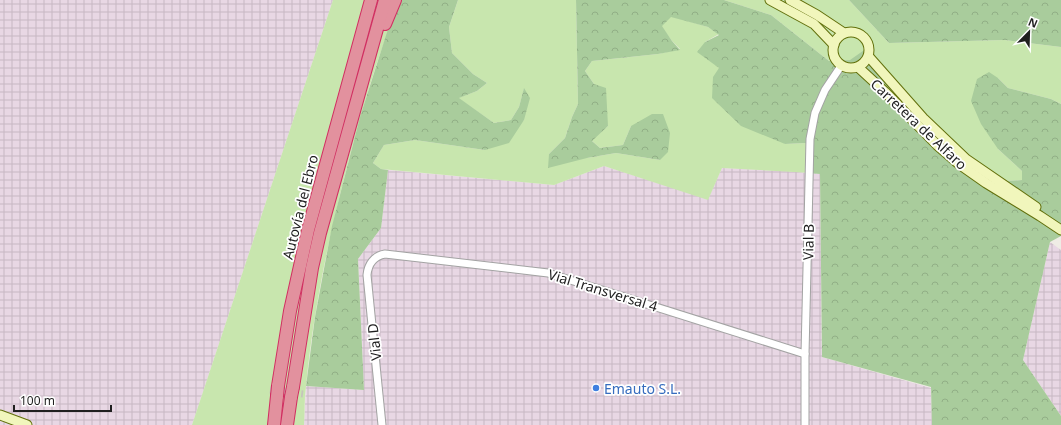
<svg xmlns="http://www.w3.org/2000/svg" width="1061" height="425" viewBox="0 0 1061 425" font-family="'Noto Sans',sans-serif">
<style>
.industrial{fill:url(#industrial-grid)}
.grass{fill:#c8e6ae}
.forest{fill:url(#forest-crowns)}
.lines{fill:none;stroke-linecap:round;stroke-linejoin:round}
.street-tunnel{stroke:#c5c3bd;stroke-width:7;stroke-dasharray:7 3.5;stroke-linecap:butt}
.street-casing{stroke:#a3a3a3;stroke-width:9}
.secondary-casing{stroke:#62700b;stroke-width:11}
.highway-casing{stroke:#d12e61;stroke-width:14}
.street{stroke:#fff;stroke-width:7}
.secondary{stroke:#f1f6bc;stroke-width:9}
.highway{stroke:#e2919e;stroke-width:12}
.highway-bridge-casing{stroke:#d12e61;stroke-width:14;stroke-linecap:butt}
.highway-bridge{stroke:#e2919e;stroke-width:12}
.shop-dot{fill:#3f7fe0;stroke:#fff;stroke-width:1.5}
.labels{text-anchor:middle;dominant-baseline:central;stroke-width:3.5;stroke-linejoin:round;paint-order:stroke}
.street-label{font-size:14px;fill:#1f1f1f;stroke:#fff}
.shop-label{font-size:14px;fill:#366cbe;stroke:#fff;text-anchor:start}
</style>
<defs>
<pattern id="industrial-grid" width="8" height="8" patternUnits="userSpaceOnUse"><rect width="8" height="8" fill="#e8d7e4"/><path d="M0 4h8M4 0v8" fill="none" stroke="#c7b8c3"/></pattern>
<pattern id="forest-crowns" width="20" height="18" patternUnits="userSpaceOnUse"><rect width="20" height="18" fill="#a9cc9c"/><path d="M2 6a3 3 0 1 1 6 0M12 15a3 3 0 1 1 6 0" fill="none" stroke="#91af86"/></pattern>
</defs>
<rect width="100%" height="100%" fill="#efece5"/>
<!-- industrial -->
<g class="industrial">
<path d="M0 0H333L192 425H0Z"/>
<path d="M604 166 708 199 722 168 786 171 820 174 822 357 931 388 932 425H304L306 386 364 390 358 259 381 228 388 170 554 185Z"/>
<path d="M1050 242 1061 250V416L1023 360Z"/>
</g>
<!-- grass -->
<g class="grass">
<path d="M333 0H401C377 55 361 113 346 171 328 241 313 313 306 386 304 399 305 412 304 425H192Z"/>
<path d="M458 0H576L578 104 572 117 565 138 549 154 587 158 616 153 660 160 631 126 623 145 600 148 591 140 608 126 594 84 585 71 592 61 658 54 680 49 672 41 661 26 671 16 708 27 719 34 705 42 719 68 785 144 806 143 812 173 722 168 708 200 604 166 554 185 381 169 373 163 384 145 415 140 485 150 524 120V89L519 107 511 120 494 123 458 98 477 91 487 83 473 74 452 53 449 27Z"/>
<path d="M724 0H849L889 43 1005 40 1061 47V104L1051 99 1008 88 998 78V149L1022 171V180L1006 181 965 153 934 126 880 68 869 46 865 49V55L862 60 829 61 771 15Z"/>
</g>
<!-- forest -->
<g class="forest">
<path d="M401 0H458L449 27 452 53 473 74 487 83 477 91 459 98 494 123 511 120 519 107 524 88 530 98 524 120 509 143 485 150 415 140 384 145 373 163 381 169 388 170 381 228 358 259 364 390 306 386 315 317 332 226 360 117 389 26Z"/>
<path d="M576 0H724L771 15 829 61 850 60 870 46 880 68 934 126 965 153 1006 181 1022 180V171L998 149 981 124 971 101 977 79 989 72 998 78 1008 88 1051 99 1061 104V236L1050 242 1023 360 1061 416V425H932L931 387 822 357 820 174 808 173 807 140 806 143 785 144 741 126 712 98 713 77 719 68 697 52 705 42 719 35 708 27 671 17 662 26 672 41 680 50 658 54 592 61 585 71 594 84 606 88 608 126 592 141 600 148 623 145 631 126 652 114H663L670 133 668 152 660 160 616 153 587 158 548 168 549 154 565 138 572 117 578 104Z"/>
<path d="M849 0H1061V47L1005 40 889 43Z"/>
</g>
<g class="lines">
<!-- street-tunnel -->
<path class="street-tunnel" d="M270 390 303 394"/>
<defs>
<g id="street">
<path d="M382 425 367 275C368 264 374 256 385 254L548 273 805 354"/>
<path d="M805 425V354L810 139 815 113 825 90 841 66"/>
</g>
<g id="secondary">
<path d="M770 0 814 24 834 45"/>
<path d="M790 0 817 15 844 33"/>
<circle cx="851" cy="50" r="18"/>
<path d="M869 57 923 118 966 159 1036 207"/>
<path d="M859 68 885 92 937 145 959 164 986 183 1040 216 1061 230"/>
<path d="M0 415 27 425"/>
</g>
<g id="highway">
<path d="M385 24 395 0"/>
<path d="M278 386 290 311 308 230 371 0"/>
<path d="M293 387 312 268 320 233 385 0"/>
<path d="M274 425 277 396"/>
<path d="M287 425 291 397"/>
</g>
</defs>
<!-- street casing -->
<use href="#street" class="street-casing"/>
<!-- secondary casing -->
<use href="#secondary" class="secondary-casing"/>
<!-- highway casing -->
<use href="#highway" class="highway-casing"/>
<!-- street -->
<use href="#street" class="street"/>
<!-- secondary -->
<use href="#secondary" class="secondary"/>
<!-- highway -->
<use href="#highway" class="highway"/>
<defs>
<g id="highway-bridge">
<path d="M277 396 278 386"/>
<path d="M291 397 293 387"/>
</g>
</defs>
<!-- highway-bridge casing -->
<use href="#highway-bridge" class="highway-bridge-casing"/>
<!-- highway-bridge -->
<use href="#highway-bridge" class="highway-bridge"/>
</g>
<!-- markers -->
<circle class="shop-dot" cx="596" cy="388" r="4"/>
<g class="labels">
<!-- street labels -->
<g class="street-label">
<text transform="translate(919 124) rotate(43)">Carretera de Alfaro</text>
<text transform="translate(300 207) rotate(-76)">Autovía del Ebro</text>
<text transform="translate(808 242) rotate(-89)">Vial B</text>
<text transform="translate(603 290) rotate(17)">Vial Transversal 4</text>
<text transform="translate(374 342) rotate(-96)">Vial D</text>
</g>
<!-- shop labels -->
<g class="shop-label">
<text x="604" y="388">Emauto S.L.</text>
</g>
</g>
<!-- north arrow -->
<g transform="translate(1029 32) rotate(23)" stroke="#ffffff" stroke-width="3" paint-order="stroke">
<path d="M0-3L7 15L0 10L-7 15Z" fill="#1f1f1f"/>
<text y="-6" font-size="11" font-weight="bold" text-anchor="middle" fill="#1f1f1f">N</text>
</g>
<!-- scale -->
<path d="M14 405v6h97v-6" fill="none" stroke="#1f1f1f" stroke-width="2"/>
<text x="20" y="405" font-size="12" fill="#1f1f1f" stroke="#ffffff" stroke-width="3" paint-order="stroke">100 m</text>
</svg>
